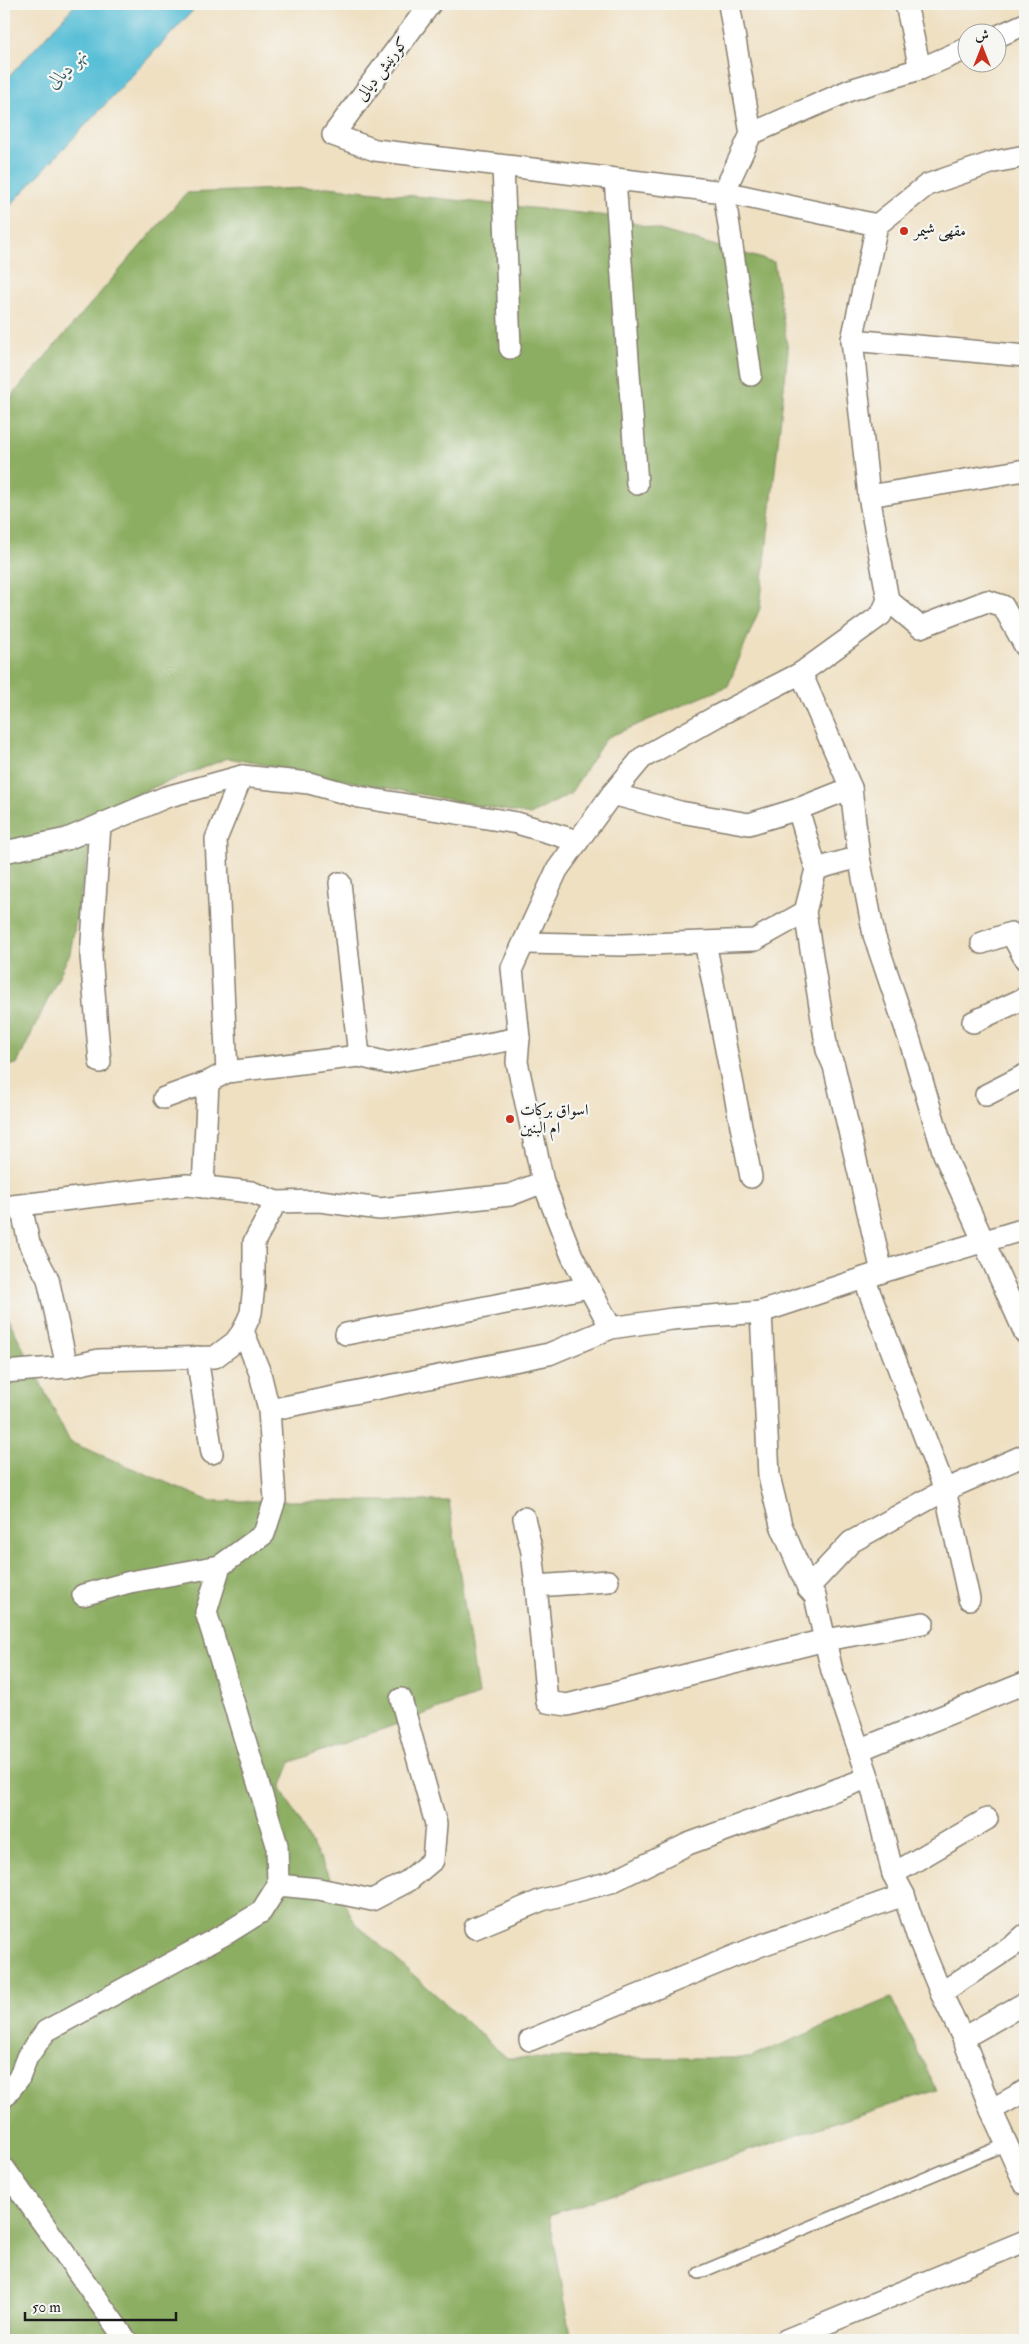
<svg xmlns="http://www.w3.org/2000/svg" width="1029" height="2344" viewBox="0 0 1029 2344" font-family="'IM FELL Double Pica',Amiri,serif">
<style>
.forest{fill:#8cae62;stroke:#54653f}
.water{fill:#59bfd7;stroke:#3a6e7a}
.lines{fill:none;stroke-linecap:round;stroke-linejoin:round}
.service-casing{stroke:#867e6f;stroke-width:14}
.minor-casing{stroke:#867e6f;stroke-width:24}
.service{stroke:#fff;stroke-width:11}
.minor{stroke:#fff;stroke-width:21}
.poi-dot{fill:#c8321e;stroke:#f6f6f2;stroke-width:2}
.labels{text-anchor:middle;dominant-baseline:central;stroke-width:4.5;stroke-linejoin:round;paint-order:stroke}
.street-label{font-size:16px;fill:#1c1c1c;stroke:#f6f6f2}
.poi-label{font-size:16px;fill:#1c1c1c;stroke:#f6f6f2;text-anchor:start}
.water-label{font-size:18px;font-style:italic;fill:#345d67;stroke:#f6f6f2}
</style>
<rect width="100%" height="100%" fill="#f6f6f2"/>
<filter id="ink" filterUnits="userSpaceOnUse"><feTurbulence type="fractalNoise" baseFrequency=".02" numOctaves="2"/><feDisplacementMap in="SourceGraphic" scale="10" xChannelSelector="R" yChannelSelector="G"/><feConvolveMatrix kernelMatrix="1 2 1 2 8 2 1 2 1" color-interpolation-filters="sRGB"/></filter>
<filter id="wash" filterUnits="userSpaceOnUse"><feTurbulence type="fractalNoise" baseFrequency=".0096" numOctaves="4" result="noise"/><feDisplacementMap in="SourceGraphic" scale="20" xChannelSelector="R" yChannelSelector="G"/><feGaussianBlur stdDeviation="1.12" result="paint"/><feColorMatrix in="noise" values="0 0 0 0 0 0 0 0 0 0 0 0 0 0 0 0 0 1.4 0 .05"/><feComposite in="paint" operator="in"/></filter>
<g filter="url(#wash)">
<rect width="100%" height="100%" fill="#efe0c2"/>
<!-- forest -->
<g class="forest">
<path d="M328 187 609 216 774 262 788 351 760 608 728 686 606 738 570 794 530 815 228 758 96 810 70 953 17 1064 4 1066V408L14 393 186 193Z"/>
<path d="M4 1310 70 1442 210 1501H449L478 1695 291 1762 281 1788 355 1923 507 2058H750L891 1998 937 2090 549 2215 572 2340H4Z"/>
</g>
<!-- water -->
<path class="water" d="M76 4H199L4 212V82Z"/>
</g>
<g filter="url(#ink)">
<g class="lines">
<defs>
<path id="service" d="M699 2273 1007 2144"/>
<g id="minor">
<path d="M430 4 333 135 375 150 724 192 877 225"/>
<path d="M729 4 751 134 724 192 751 375"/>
<path d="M906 4 920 69"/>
<path d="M996 37 1025 24"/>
<path d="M751 134 850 90 920 69 966 49"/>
<path d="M503 166 510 348"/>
<path d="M615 179 637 484"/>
<path d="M852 340 1025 356"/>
<path d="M869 496 1025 470"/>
<path d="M888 600 920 627 987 601 1003 606 1025 646"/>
<path d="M801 673 851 788 859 857 874 935 910 1041 944 1154 1025 1333"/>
<path d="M612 794 680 812 749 824 798 809 851 788"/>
<path d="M798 809 816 869 805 912 827 1050 834 1066 882 1272"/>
<path d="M100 825 91 956 100 1062"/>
<path d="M4 852 67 839 166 797 242 776 309 783 359 797 517 823 578 841"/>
<path d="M816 869 859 857"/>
<path d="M340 883 359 1056"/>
<path d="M705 942 751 1177"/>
<path d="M525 943 622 945 755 940 805 912"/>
<path d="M982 943 1011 933 1025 959"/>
<path d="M973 1022 1025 998"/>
<path d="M227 1072 216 839 242 776"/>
<path d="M986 1095 1025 1075"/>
<path d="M164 1098 208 1082 227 1072 359 1056 388 1063 519 1038"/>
<path d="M203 1187 208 1082"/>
<path d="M21 1206 29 1243 48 1279 67 1367"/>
<path d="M4 1207 187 1185 251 1192 276 1202 320 1201 380 1209 510 1195 543 1182"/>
<path d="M1025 1229 882 1272 761 1312 769 1476 781 1525 808 1588 815 1596 832 1671 872 1788 893 1874 904 1895 917 1935 941 1993 963 2038 991 2110 1025 2184"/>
<path d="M864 1278 945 1490 969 1599"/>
<path d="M611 1328 572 1256 543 1182 517 1062 519 1038 512 968 557 870 612 794 642 758 717 716 801 673 881 615 888 600 869 496 852 340 877 225 927 185 994 162 1025 156"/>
<path d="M346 1334 589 1287"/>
<path d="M197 1357 212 1453"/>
<path d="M4 1372 67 1367 99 1360 215 1357 235 1342 243 1331 251 1313 254 1285V1242L276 1202"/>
<path d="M269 1410 549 1354 611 1328 672 1319 761 1312"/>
<path d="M524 1518 532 1552 536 1586"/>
<path d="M608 1581 536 1586 547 1702 567 1705 825 1640 923 1623"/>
<path d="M808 1588 851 1542 945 1490 1025 1455"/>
<path d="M83 1595 130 1582 220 1566 264 1534 275 1500 269 1410 260 1373 243 1331"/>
<path d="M859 1750 1025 1683"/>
<path d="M893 1874 987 1819"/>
<path d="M278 1885 319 1889 372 1900 408 1881 433 1860 436 1824 401 1699"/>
<path d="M475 1928 542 1900 611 1882 688 1844 868 1778"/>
<path d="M941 1993 1014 1945 1025 1935"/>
<path d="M963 2038 1025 2003"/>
<path d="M530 2040 759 1946 904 1895"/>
<path d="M4 2097 19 2078 27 2057 46 2031 227 1933 261 1912 278 1885 277 1845 206 1612 220 1566"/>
<path d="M991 2110 1025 2091"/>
<path d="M4 2168 126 2340"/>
<path d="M786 2340 1025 2241"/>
</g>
</defs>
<!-- service casing -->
<use href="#service" class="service-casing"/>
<!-- minor casing -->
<use href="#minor" class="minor-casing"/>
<!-- service -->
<use href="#service" class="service"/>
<!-- minor -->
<use href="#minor" class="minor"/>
</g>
</g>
<!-- markers -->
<g class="poi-dot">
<circle cx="904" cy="231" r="5"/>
<circle cx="510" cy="1119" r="5"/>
</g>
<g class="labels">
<!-- street labels -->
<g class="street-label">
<text transform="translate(382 69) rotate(-53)">كورنيش ديالى</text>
</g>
<!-- poi labels -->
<g class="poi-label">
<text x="914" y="231">مقهى شيمر</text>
<text x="520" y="1110">اسواق بركات<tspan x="520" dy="18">ام البنين</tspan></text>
</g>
<!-- water labels -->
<g class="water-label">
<text transform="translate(67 69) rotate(-44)">نهر ديالى</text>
</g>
</g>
<!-- margin -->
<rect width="1029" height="2344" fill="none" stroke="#f6f6f2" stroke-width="20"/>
<!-- north arrow -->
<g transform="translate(982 48)"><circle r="24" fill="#f6f6f2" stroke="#9f9f9c"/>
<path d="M0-4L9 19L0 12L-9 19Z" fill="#c8321e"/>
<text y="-8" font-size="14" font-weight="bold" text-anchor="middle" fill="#1c1c1c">ش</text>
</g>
<!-- scale -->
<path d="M25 2312v8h151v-8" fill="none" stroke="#1c1c1c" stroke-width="2.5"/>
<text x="32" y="2312" font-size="15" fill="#1c1c1c" stroke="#f6f6f2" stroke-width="4" paint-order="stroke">50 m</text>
</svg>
